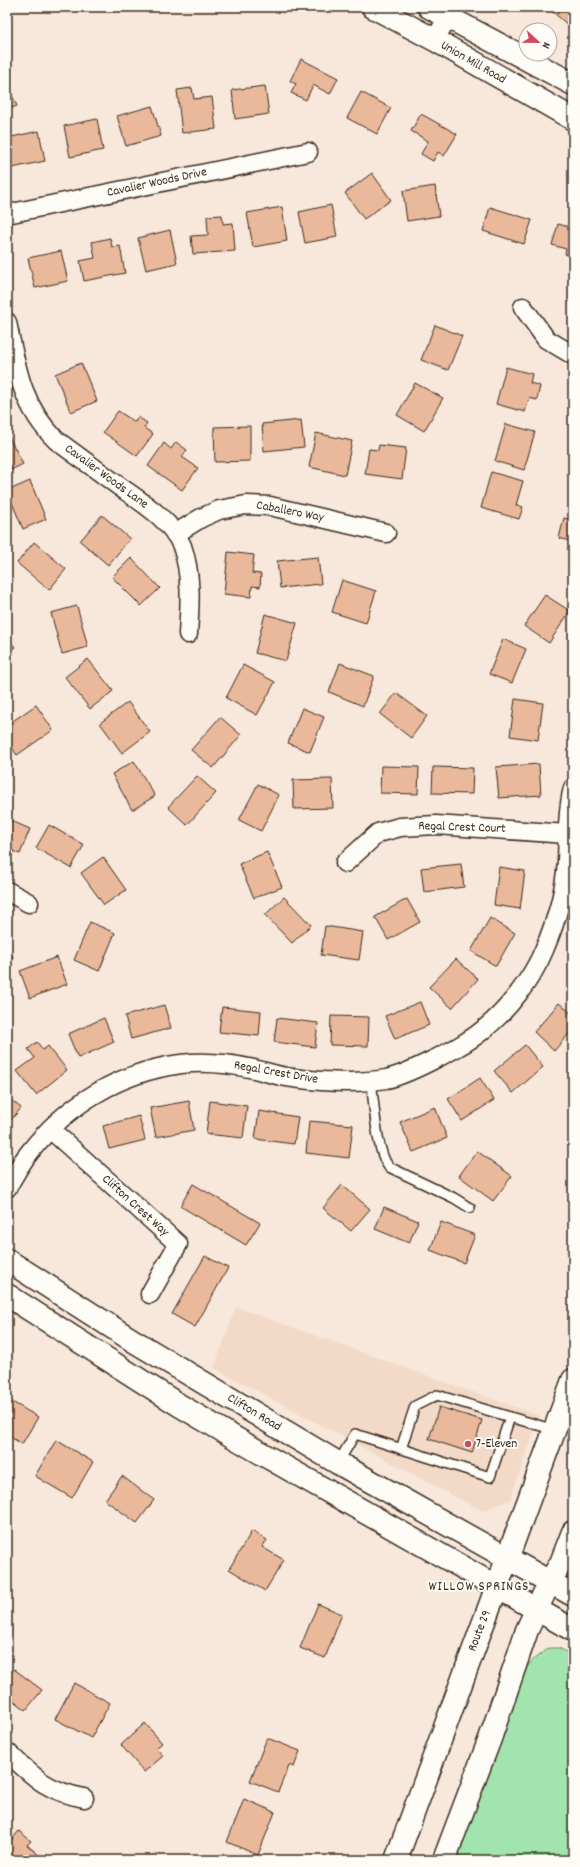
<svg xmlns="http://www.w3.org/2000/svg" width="580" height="1867" viewBox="0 0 580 1867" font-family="Dekko,sans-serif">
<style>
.built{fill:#f3dac8}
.green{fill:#a1e4af;stroke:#6e8766}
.building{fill:#eab99b;stroke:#3b2a1e}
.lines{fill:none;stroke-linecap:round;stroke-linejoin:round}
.service-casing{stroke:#3b2a1e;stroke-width:12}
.minor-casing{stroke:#3b2a1e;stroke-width:21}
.tertiary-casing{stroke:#3b2a1e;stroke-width:25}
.secondary-casing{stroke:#3b2a1e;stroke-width:25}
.primary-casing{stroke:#3b2a1e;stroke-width:25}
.service{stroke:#fdfcf7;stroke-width:9}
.minor{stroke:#fdfcf7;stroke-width:18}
.tertiary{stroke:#fdfcf7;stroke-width:22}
.secondary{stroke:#fdfcf7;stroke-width:22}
.primary{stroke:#fdfcf7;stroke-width:22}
.poi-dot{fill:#d1495b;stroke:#fdfcf7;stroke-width:1.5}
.labels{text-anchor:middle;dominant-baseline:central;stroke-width:4;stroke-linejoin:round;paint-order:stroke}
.street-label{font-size:13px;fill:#3b2a1e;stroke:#fdfcf7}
.poi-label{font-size:13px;fill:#3b2a1e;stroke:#fdfcf7;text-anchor:start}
.neighbourhood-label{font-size:14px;letter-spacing:1px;fill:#3b2a1e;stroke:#fdfcf7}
</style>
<rect width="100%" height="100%" fill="#f7e8db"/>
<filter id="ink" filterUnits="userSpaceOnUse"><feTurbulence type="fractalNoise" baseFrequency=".025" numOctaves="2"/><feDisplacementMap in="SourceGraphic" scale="8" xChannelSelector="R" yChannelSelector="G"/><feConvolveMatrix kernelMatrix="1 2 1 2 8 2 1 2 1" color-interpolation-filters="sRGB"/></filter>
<g filter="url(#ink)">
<!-- built -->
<path class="built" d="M236 1307 540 1416 510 1500 482 1511 214 1368Z"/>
<!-- green -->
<path class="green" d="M549 1648H559L573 1656V1860H452L518 1677 534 1659Z"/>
<!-- building -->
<g class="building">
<path d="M547 7H573V21L569 26Z"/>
<path d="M301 59 338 78 330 94 313 85 306 100 291 93 296 84 290 81Z"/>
<path d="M7 85 17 106 7 110Z"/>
<path d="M265 86 269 114 235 119 232 90Z"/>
<path d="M192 88 194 99 212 97 216 129 182 133 177 90Z"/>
<path d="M361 92 391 108 377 134 347 118Z"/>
<path d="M152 106 161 136 126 146 117 116Z"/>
<path d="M421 114 457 134 444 156 438 152 433 161 421 154 428 141 411 131Z"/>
<path d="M97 119 103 150 70 157 64 126Z"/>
<path d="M39 131 45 161 12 168 7 138Z"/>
<path d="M372 173 391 200 364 219 345 193Z"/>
<path d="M435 186 439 216 407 221 403 191Z"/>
<path d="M331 205 337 237 305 243 299 212Z"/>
<path d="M282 207 287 241 253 247 247 213Z"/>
<path d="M490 207 532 220 524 244 483 231Z"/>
<path d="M222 215 223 224 233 223 235 251 193 254 191 236 208 235 207 216Z"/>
<path d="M558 224 573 228V256L565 254 566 249 552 245Z"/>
<path d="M170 230 177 263 146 270 138 238Z"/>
<path d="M110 238 112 247 120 246 125 273 84 281 80 261 95 258 92 242Z"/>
<path d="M61 251 68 281 35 288 28 258Z"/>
<path d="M435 325 462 336 448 370 421 360Z"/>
<path d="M81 363 97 401 71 412 55 374Z"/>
<path d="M506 367 532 374 530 383 540 386 537 400 529 398 525 412 496 404Z"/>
<path d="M415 383 443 398 424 431 397 415Z"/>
<path d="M118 411 135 422 138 417 147 423 144 428 153 434 137 456 103 432Z"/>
<path d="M301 420 304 447 264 451 262 424Z"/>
<path d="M506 424 535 432 524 470 495 461Z"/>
<path d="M250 426V461L215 462 214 427Z"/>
<path d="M7 433 23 464 7 472Z"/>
<path d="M316 433 352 441 345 475 309 467Z"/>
<path d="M176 442 187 450 182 457 198 468 182 490 148 466 164 443 171 449Z"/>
<path d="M379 445 406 448 402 479 365 474 369 449 378 450Z"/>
<path d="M491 472 523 481 516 505 523 507 519 519 481 508Z"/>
<path d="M30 481 46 519 23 529 7 491Z"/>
<path d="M102 515 130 539 108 565 80 541Z"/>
<path d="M564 518 573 520V542L559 538Z"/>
<path d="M34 542 66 569 49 590 17 563Z"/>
<path d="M228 552 254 555 252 573 261 574 260 587 252 586 251 597 224 594Z"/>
<path d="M318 557 321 584 280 588 277 561Z"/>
<path d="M131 558 160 588 141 606 112 577Z"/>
<path d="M342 580 376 591 366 623 332 612Z"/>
<path d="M545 595 570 611 549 643 524 626Z"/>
<path d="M77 606 88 647 62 654 51 613Z"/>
<path d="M265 614 297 623 286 661 255 653Z"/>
<path d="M7 637 15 647 7 653Z"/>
<path d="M503 639 526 649 512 683 489 674Z"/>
<path d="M88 659 113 691 90 709 65 677Z"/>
<path d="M340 663 374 676 363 706 329 692Z"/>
<path d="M243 665 275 682 257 715 226 698Z"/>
<path d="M396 693 427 716 411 738 380 714Z"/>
<path d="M515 699 543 703 538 740 510 736Z"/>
<path d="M128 702 150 732 122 753 100 723Z"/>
<path d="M36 705 53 730 17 755 7 740V725Z"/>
<path d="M302 708 324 717 310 752 288 743Z"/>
<path d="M220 717 241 735 213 768 191 750Z"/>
<path d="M134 761 155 796 132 810 112 774Z"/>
<path d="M539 764 541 795 499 798 496 767Z"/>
<path d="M381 766 419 767 418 794 380 793Z"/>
<path d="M433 767 473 768 472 794 432 793Z"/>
<path d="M197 776 216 793 187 825 168 807Z"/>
<path d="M332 779 333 808 294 809 293 780Z"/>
<path d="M258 784 279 795 261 831 239 820Z"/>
<path d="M7 819 30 829 20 854 7 849Z"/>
<path d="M49 825 84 845 71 868 36 848Z"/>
<path d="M267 852 282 887 254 898 239 864Z"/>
<path d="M103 857 126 890 104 905 81 873Z"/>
<path d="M461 864 464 887 424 892 421 868Z"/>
<path d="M499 867 525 871 520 909 494 905Z"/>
<path d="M284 897 311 925 292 943 265 915Z"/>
<path d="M407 899 420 922 388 940 375 917Z"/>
<path d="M490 918 515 933 496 966 471 951Z"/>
<path d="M90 922 115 933 99 971 74 960Z"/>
<path d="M325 926 363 932 359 960 321 955Z"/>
<path d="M7 953 13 956 7 969Z"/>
<path d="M57 957 67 984 30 998 20 971Z"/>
<path d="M456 959 478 979 452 1008 429 987Z"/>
<path d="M420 1002 429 1025 395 1039 385 1016Z"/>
<path d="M559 1003 573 1015V1029L554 1051 534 1032Z"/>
<path d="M164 1005 171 1028 131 1039 125 1016Z"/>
<path d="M222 1007 261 1011 259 1036 219 1032Z"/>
<path d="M331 1016 369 1017 368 1046 330 1045Z"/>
<path d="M104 1018 114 1042 78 1058 68 1034Z"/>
<path d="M277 1018 318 1023 315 1047 274 1042Z"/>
<path d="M37 1042 43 1050 48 1046 67 1070 36 1095 17 1071 35 1058 28 1049Z"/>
<path d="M525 1045 543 1067 513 1093 494 1071Z"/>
<path d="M480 1078 494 1100 462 1121 448 1099Z"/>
<path d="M7 1097 21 1108 7 1125Z"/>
<path d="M189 1101 194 1130 156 1137 150 1108Z"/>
<path d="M210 1101 247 1106 243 1138 206 1134Z"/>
<path d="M435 1107 447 1138 413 1152 400 1122Z"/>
<path d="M259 1111 298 1117 294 1144 255 1139Z"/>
<path d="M139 1116 145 1140 109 1149 103 1126Z"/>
<path d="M309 1121 353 1125 349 1158 306 1153Z"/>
<path d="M477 1151 512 1176 493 1201 459 1176Z"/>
<path d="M193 1184 260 1223 246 1245 180 1206Z"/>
<path d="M342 1185 370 1209 351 1231 323 1208Z"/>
<path d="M384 1207 418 1221 409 1243 375 1229Z"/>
<path d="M441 1222 475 1235 464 1263 430 1250Z"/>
<path d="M205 1256 228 1268 195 1327 172 1314Z"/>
<path d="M7 1399 38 1417 22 1444 7 1435Z"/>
<path d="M439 1407 482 1420 472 1453 429 1439Z"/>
<path d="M56 1440 93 1462 72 1498 35 1476Z"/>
<path d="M122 1476 154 1500 137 1523 105 1500Z"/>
<path d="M252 1531 267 1540 262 1547 284 1560 265 1591 229 1569Z"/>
<path d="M318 1604 342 1614 325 1658 300 1648Z"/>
<path d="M14 1669 42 1690 26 1710 7 1695V1678Z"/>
<path d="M74 1683 110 1703 91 1738 55 1719Z"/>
<path d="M145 1723 162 1743 156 1748 163 1756 144 1772 121 1745Z"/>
<path d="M267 1738 300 1751 294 1767 289 1765 278 1792 250 1781Z"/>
<path d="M244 1799 275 1812 258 1855 227 1842Z"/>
<path d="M19 1831 31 1841 27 1845 45 1860 7 1859V1845Z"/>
</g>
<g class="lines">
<defs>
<g id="service">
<path d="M371 1080C374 1101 376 1152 389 1167L454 1198 470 1208"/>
<path d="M401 1449 415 1406 437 1395 510 1417"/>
<path d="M338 1463 355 1434 490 1477 510 1417 555 1430"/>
</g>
<g id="minor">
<path d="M435 40 453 7"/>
<path d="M7 214 308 152"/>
<path d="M523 307 546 339 573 355"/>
<path d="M7 322C16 367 22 407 56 440 76 455 96 469 116 484 138 500 171 519 182 546 192 575 190 605 188 634"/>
<path d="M175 534 201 518 219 510 246 505 270 506 386 533"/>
<path d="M345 863 378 833 400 827 436 825 567 834"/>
<path d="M7 891 29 903"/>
<path d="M50 1129 178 1244 150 1294"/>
<path d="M7 1188C14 1176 20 1164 29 1153 67 1104 120 1072 181 1064 205 1061 231 1064 254 1069 267 1072 280 1077 293 1078 323 1082 356 1084 386 1079 401 1076 417 1068 431 1061 449 1052 467 1043 483 1030 508 1010 532 979 544 950 556 922 565 891 567 861 568 836 567 812 573 788"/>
<path d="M7 1752C34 1777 46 1791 84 1798"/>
</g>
<g id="tertiary">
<path d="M373 7 435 40 573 119"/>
<path d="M429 7 573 84"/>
</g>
<g id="secondary">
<path d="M7 1260 132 1340 338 1463 573 1595"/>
<path d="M7 1295 179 1405 271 1459 573 1630"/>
</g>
<g id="primary">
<path d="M396 1860 573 1380"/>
<path d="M444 1860 491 1736 527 1630 549 1583 561 1563 573 1532"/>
</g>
</defs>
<!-- service casing -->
<use href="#service" class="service-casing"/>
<!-- minor casing -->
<use href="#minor" class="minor-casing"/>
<!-- tertiary casing -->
<use href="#tertiary" class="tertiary-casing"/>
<!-- secondary casing -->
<use href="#secondary" class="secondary-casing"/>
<!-- primary casing -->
<use href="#primary" class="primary-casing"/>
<!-- service -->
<use href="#service" class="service"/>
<!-- minor -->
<use href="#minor" class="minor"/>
<!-- tertiary -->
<use href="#tertiary" class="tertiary"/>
<!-- secondary -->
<use href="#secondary" class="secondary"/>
<!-- primary -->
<use href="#primary" class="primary"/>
</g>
</g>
<!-- markers -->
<circle class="poi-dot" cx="468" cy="1444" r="4"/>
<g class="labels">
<!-- street labels -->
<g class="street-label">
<text transform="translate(473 63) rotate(30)">Union Mill Road</text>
<text transform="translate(157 183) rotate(-12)">Cavalier Woods Drive</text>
<text transform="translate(106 477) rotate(36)">Cavalier Woods Lane</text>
<text transform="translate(290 512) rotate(11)">Caballero Way</text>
<text transform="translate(462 828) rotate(2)">Regal Crest Court</text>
<text transform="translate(276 1073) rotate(10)">Regal Crest Drive</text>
<text transform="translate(135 1206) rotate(42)">Clifton Crest Way</text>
<text transform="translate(254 1413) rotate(31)">Clifton Road</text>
<text transform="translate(480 1631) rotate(-69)">Route 29</text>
</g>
<!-- poi labels -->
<g class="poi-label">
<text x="476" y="1444">7-Eleven</text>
</g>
<!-- neighbourhood labels -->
<g class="neighbourhood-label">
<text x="479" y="1587">WILLOW SPRINGS</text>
</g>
</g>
<!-- margin -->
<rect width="580" height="1867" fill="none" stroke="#fdfcf7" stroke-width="24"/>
<rect x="12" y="12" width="556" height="1843" fill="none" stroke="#3b2a1e" stroke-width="1.5" filter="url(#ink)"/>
<!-- north arrow -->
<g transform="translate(538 42) rotate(112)"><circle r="19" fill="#fdfcf7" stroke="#afa8a0"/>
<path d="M0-3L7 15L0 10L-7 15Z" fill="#d1495b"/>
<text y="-6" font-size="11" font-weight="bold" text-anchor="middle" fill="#3b2a1e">N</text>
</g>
</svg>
